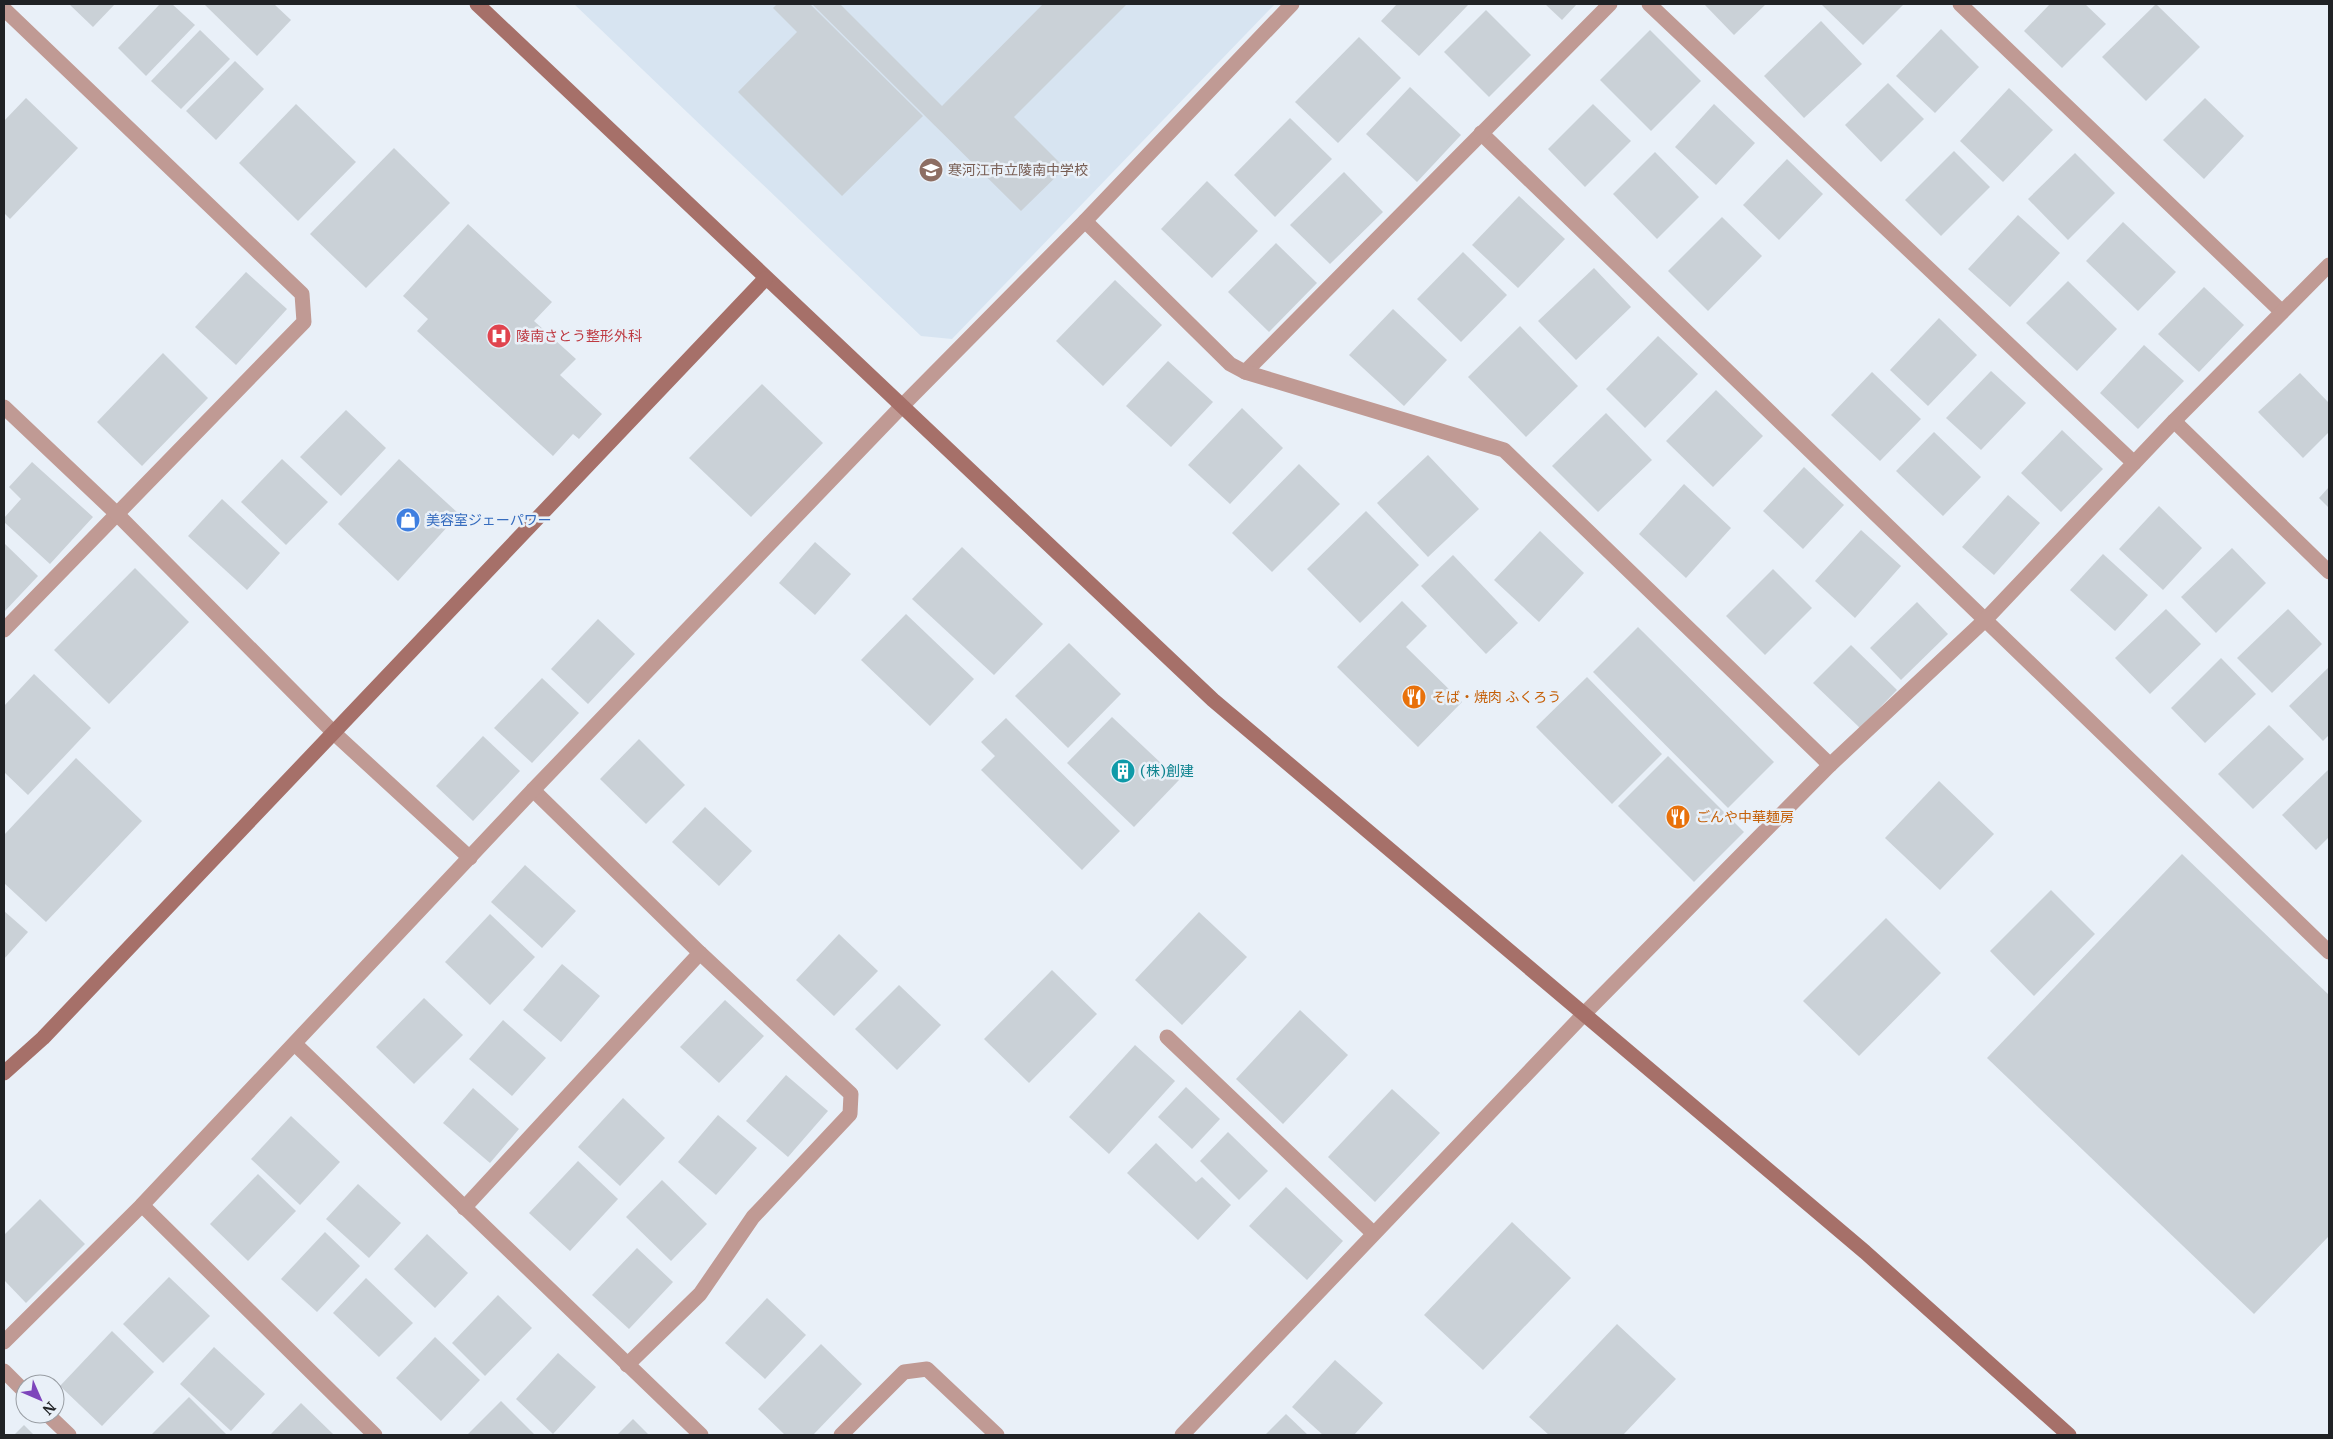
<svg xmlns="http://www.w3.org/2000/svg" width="2333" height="1439" viewBox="0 0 2333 1439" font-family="Merriweather,'Noto Sans JP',serif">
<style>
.built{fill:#d7e4f1}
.building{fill:#cad1d7}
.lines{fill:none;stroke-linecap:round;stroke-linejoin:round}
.lane{stroke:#c09a94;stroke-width:15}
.secondary{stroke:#a67069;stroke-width:15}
.labels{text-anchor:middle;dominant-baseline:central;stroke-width:5;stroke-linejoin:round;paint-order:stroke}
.education-label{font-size:14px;fill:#785e54;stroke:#e9f0f8;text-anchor:start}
.health-label{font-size:14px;fill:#be3a42;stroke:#e9f0f8;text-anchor:start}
.shop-label{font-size:14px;fill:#366cbe;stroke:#e9f0f8;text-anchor:start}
.food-label{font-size:14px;fill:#c56008;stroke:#e9f0f8;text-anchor:start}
.culture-label{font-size:14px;fill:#0d838f;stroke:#e9f0f8;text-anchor:start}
</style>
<rect width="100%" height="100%" fill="#e9f0f8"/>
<!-- built -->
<path class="built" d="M574 4H1275L952 339 921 336Z"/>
<!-- building -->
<g class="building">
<path d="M69 4H115L93 27Z"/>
<path d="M160 4H172L195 25 146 76 118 48Z"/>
<path d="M204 4H274L291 20 257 56Z"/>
<path d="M777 4H810L923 116 842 196 738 92 797 32 773 8Z"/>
<path d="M812 4H840L942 106 1043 4H1127L1014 117 1065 168 1021 211Z"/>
<path d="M1397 4H1469L1419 56 1381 21Z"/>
<path d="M1545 4H1577L1562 20Z"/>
<path d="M1704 4H1766L1734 35Z"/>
<path d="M1821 4H1904L1863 45Z"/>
<path d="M2050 4H2085L2106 24 2062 68 2024 31Z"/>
<path d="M2156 4 2200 47 2146 101 2102 57Z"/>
<path d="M1486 10 1531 55 1489 97 1444 52Z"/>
<path d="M1821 21 1862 64 1804 118 1764 76Z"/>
<path d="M1941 29 1979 67 1935 113 1896 76Z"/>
<path d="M200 30 230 59 181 109 151 81Z"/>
<path d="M1650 30 1701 81 1651 131 1600 80Z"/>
<path d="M1359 37 1401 78 1338 143 1295 102Z"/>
<path d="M235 61 264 89 216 140 186 111Z"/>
<path d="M1888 83 1924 119 1881 162 1845 125Z"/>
<path d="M1410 87 1461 135 1417 182 1366 134Z"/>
<path d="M2009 88 2053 130 2003 182 1960 141Z"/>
<path d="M26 98 78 148 10 219 4 213V121Z"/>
<path d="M2205 98 2244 136 2204 179 2163 140Z"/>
<path d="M296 104 356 162 298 221 239 163Z"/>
<path d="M1593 104 1631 141 1585 187 1548 149Z"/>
<path d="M1714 104 1755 143 1716 185 1675 147Z"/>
<path d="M1290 118 1332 159 1275 217 1234 175Z"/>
<path d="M394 148 450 203 366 288 310 234Z"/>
<path d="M1954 151 1990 187 1941 236 1905 200Z"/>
<path d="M1655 152 1699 197 1657 239 1613 194Z"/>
<path d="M2075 153 2115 193 2068 240 2028 199Z"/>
<path d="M1787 159 1823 194 1779 240 1743 205Z"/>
<path d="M1344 172 1383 212 1330 264 1290 225Z"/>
<path d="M1207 181 1258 231 1212 278 1161 229Z"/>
<path d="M1519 196 1565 239 1518 288 1472 245Z"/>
<path d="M2018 215 2060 253 2010 307 1968 269Z"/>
<path d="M1722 217 1762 256 1708 311 1668 271Z"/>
<path d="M2123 222 2176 272 2138 311 2086 261Z"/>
<path d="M468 224 552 302 534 321 576 359 560 375 602 414 579 439 573 434 553 456 417 331 428 319 403 296Z"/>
<path d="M1276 243 1317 283 1269 332 1228 292Z"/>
<path d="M1463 252 1507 295 1461 342 1417 299Z"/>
<path d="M1594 268 1631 307 1576 360 1538 321Z"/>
<path d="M246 272 287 309 236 365 195 327Z"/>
<path d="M1115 280 1162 325 1103 386 1056 341Z"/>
<path d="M2068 281 2117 329 2077 371 2026 323Z"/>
<path d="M2204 287 2244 325 2199 372 2158 334Z"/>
<path d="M1393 309 1447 360 1404 406 1349 355Z"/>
<path d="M1939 318 1977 355 1928 406 1890 370Z"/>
<path d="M1520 326 1578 386 1526 437 1468 377Z"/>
<path d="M1658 336 1698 374 1645 428 1606 389Z"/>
<path d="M2144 345 2184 381 2138 429 2100 393Z"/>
<path d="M163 353 208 398 142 466 97 422Z"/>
<path d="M1168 361 1213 402 1171 447 1126 406Z"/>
<path d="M1991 371 2026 403 1981 450 1946 418Z"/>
<path d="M1872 372 1921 419 1880 461 1831 415Z"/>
<path d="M2300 373 2329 403V432L2303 458 2258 412Z"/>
<path d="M762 384 823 443 751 517 689 458Z"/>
<path d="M1716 390 1763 436 1713 487 1666 441Z"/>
<path d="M1242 408 1283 448 1230 504 1188 465Z"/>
<path d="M346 410 386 448 341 496 300 457Z"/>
<path d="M1606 413 1652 460 1598 512 1552 466Z"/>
<path d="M2062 430 2103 469 2061 512 2021 473Z"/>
<path d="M1934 432 1981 477 1943 516 1896 471Z"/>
<path d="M1428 455 1479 509 1428 557 1377 503Z"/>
<path d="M282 459 328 502 286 545 241 502Z"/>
<path d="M399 459 459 514 398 581 338 524Z"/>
<path d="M32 462 93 517 50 564 4 522V518L21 499 9 487Z"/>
<path d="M1299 464 1340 504 1272 572 1232 533Z"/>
<path d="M1804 467 1844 505 1803 549 1763 511Z"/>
<path d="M1684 484 1731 528 1686 578 1639 534Z"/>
<path d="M2329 487V508L2319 498Z"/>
<path d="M2008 495 2040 523 1994 575 1962 547Z"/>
<path d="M222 499 280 553 247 590 188 536Z"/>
<path d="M2159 506 2202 548 2163 590 2119 549Z"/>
<path d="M1366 511 1419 565 1360 623 1307 569Z"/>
<path d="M1861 530 1901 566 1855 618 1815 581Z"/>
<path d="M1540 531 1584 573 1539 622 1494 580Z"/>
<path d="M815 542 851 574 815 615 779 583Z"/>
<path d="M4 543 38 576 4 612Z"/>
<path d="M962 547 1043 624 994 675 912 599Z"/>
<path d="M2232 548 2266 583 2216 633 2181 597Z"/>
<path d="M2103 554 2148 595 2115 631 2070 590Z"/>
<path d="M1453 555 1518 623 1486 654 1421 586Z"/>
<path d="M135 568 189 622 109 704 54 650Z"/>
<path d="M1773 569 1812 608 1765 655 1726 616Z"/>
<path d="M1402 601 1427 626 1406 647 1462 702 1418 747 1337 667Z"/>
<path d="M1917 602 1948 634 1901 680 1870 648Z"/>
<path d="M2166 609 2201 644 2150 694 2115 658Z"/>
<path d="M2288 609 2322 644 2272 693 2237 658Z"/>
<path d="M906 614 974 679 930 726 861 660Z"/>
<path d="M598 619 635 654 588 704 551 669Z"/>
<path d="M1638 627 1774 762 1728 808 1593 672Z"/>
<path d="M1069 643 1121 694 1068 748 1015 696Z"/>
<path d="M1851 645 1897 690 1860 728 1813 683Z"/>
<path d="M2221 658 2256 694 2205 743 2171 708Z"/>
<path d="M2329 667V735L2323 741 2289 706Z"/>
<path d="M34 674 91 728 28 795 4 772V706Z"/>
<path d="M1587 677 1662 754 1612 804 1536 727Z"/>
<path d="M542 678 579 713 532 763 494 728Z"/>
<path d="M1112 717 1179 780 1134 827 1067 763Z"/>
<path d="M1006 718 1120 831 1082 870 981 770 995 756 981 742Z"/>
<path d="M2269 725 2304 759 2253 809 2218 774Z"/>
<path d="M483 736 520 771 473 821 436 786Z"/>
<path d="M639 739 685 785 646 824 600 779Z"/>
<path d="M1668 756 1744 832 1694 882 1618 806Z"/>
<path d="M76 758 142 821 46 922 4 883V835Z"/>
<path d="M2329 769V837L2316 850 2282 815Z"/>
<path d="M1939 781 1994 834 1940 890 1885 838Z"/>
<path d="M705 807 752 851 719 886 672 842Z"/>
<path d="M2182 854 2329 995V1236L2254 1314 1987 1058Z"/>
<path d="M525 865 576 911 542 948 491 902Z"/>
<path d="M2051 890 2095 934 2034 996 1990 951Z"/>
<path d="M4 911 28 932 4 959Z"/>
<path d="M1199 912 1247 957 1182 1025 1135 980Z"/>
<path d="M490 914 535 957 490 1005 445 962Z"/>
<path d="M1886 918 1941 973 1859 1056 1803 1001Z"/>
<path d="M839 934 878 971 834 1016 796 980Z"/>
<path d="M562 964 600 996 561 1042 523 1010Z"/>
<path d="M1052 970 1097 1014 1029 1083 984 1039Z"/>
<path d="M899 985 941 1025 897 1070 855 1029Z"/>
<path d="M424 998 463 1035 414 1084 376 1047Z"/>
<path d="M725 1000 764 1036 719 1083 680 1047Z"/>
<path d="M1300 1010 1348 1055 1283 1124 1236 1079Z"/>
<path d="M503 1020 546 1058 512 1096 469 1059Z"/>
<path d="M1135 1045 1175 1081 1109 1154 1069 1117Z"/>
<path d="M786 1075 828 1111 788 1157 746 1121Z"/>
<path d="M1186 1087 1220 1119 1192 1149 1158 1117Z"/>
<path d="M473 1088 519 1129 490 1163 443 1123Z"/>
<path d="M1392 1089 1440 1133 1375 1202 1328 1157Z"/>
<path d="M623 1098 665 1138 620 1186 578 1147Z"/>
<path d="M718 1115 757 1148 716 1195 678 1162Z"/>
<path d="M291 1116 340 1162 300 1205 251 1159Z"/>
<path d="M1228 1132 1268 1171 1239 1200 1200 1161Z"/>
<path d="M1156 1143 1196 1182 1202 1177 1231 1205 1198 1240 1127 1173Z"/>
<path d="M578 1161 618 1199 570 1251 529 1213Z"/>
<path d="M258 1174 296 1211 248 1261 210 1224Z"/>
<path d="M662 1180 707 1224 671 1261 626 1217Z"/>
<path d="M358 1184 401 1223 369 1258 326 1219Z"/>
<path d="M1286 1187 1343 1241 1307 1280 1249 1226Z"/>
<path d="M40 1199 85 1244 26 1303 4 1280V1235Z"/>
<path d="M1512 1222 1571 1278 1483 1370 1424 1315Z"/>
<path d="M325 1232 360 1266 317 1312 281 1279Z"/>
<path d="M427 1234 468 1273 435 1308 394 1269Z"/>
<path d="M637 1248 673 1282 629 1329 592 1295Z"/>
<path d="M169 1277 210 1316 163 1363 123 1324Z"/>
<path d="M366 1278 413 1323 379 1357 333 1313Z"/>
<path d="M498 1295 532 1328 485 1376 452 1343Z"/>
<path d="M767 1298 806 1335 765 1379 725 1343Z"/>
<path d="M1617 1324 1676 1379 1623 1435H1549L1529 1417Z"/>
<path d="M112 1331 154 1372 102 1426 60 1386Z"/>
<path d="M435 1337 480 1380 441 1421 396 1378Z"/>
<path d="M821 1344 862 1384 813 1435H785L758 1409Z"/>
<path d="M214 1347 265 1394 231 1431 180 1384Z"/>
<path d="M558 1353 596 1387 553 1434 516 1399Z"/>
<path d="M1335 1360 1383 1403 1354 1435H1323L1292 1407Z"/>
<path d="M189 1397 227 1435H151Z"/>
<path d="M501 1401 535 1435H467Z"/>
<path d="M301 1403 334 1435H270Z"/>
<path d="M1286 1414 1308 1435H1265Z"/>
<path d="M633 1419 649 1435H617Z"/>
<path d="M24 1425 34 1435H14Z"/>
</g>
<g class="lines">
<!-- lane -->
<g class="lane">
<path d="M1649 4 2134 463"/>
<path d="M1960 4 2282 312"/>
<path d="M4 9 302 294 304 322 4 630"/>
<path d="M1481 133 2329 952"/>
<path d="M1085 221 1230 364 1245 372 1610 4"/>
<path d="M1245 372 1504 450 1830 765"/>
<path d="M4 407 117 514 334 733 470 858"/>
<path d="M2174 421 2329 572"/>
<path d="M533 790 700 953 851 1094 850 1114 753 1217 700 1294 627 1365"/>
<path d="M1167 1037 1373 1233"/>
<path d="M295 1044 701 1435"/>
<path d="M142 1205 375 1435"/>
<path d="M464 1208 700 953"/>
<path d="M4 1342 142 1205 533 790 902 406 1085 221 1292 4"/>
<path d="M4 1371 25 1392"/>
<path d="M47 1414 69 1435"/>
<path d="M841 1435 904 1372 927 1369 997 1435"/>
<path d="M1182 1435 1584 1014 1830 765 1985 620 2174 421 2329 265"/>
</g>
<!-- secondary -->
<g class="secondary">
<path d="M477 4 1213 700 1865 1252 2069 1435"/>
<path d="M4 1073 43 1038 765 279"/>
</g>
</g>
<!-- icons -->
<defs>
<symbol id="school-disc" viewBox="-11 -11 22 22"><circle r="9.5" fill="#8d6e63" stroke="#e9f0f8"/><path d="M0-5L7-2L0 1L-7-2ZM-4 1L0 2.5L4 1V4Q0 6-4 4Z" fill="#fff"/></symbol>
<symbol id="hospital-disc" viewBox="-11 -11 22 22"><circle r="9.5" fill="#e0444e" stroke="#e9f0f8"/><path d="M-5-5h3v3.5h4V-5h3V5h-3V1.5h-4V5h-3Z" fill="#fff"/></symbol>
<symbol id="shop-disc" viewBox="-11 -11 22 22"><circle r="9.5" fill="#3f7fe0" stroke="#e9f0f8"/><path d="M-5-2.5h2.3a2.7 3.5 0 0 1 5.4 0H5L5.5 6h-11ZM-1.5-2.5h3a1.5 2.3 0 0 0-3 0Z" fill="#fff"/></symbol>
<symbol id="restaurant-disc" viewBox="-11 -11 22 22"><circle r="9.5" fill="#e8710a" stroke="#e9f0f8"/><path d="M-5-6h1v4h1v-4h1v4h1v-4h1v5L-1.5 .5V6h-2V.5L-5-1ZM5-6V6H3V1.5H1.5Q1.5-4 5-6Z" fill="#fff"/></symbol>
<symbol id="building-disc" viewBox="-11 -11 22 22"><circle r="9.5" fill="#0f9aa8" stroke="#e9f0f8"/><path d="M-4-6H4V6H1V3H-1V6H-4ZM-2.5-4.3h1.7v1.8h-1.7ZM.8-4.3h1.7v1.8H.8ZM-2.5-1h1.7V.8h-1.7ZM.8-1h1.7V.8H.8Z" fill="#fff"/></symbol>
</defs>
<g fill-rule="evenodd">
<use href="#school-disc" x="917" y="156" width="28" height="28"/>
<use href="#hospital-disc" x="485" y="322" width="28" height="28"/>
<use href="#shop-disc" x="394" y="506" width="28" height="28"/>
<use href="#restaurant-disc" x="1400" y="683" width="28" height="28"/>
<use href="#building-disc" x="1109" y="757" width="28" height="28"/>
<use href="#restaurant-disc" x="1664" y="803" width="28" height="28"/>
</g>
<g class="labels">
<!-- education labels -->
<g class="education-label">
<text x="948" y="170">寒河江市立陵南中学校</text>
</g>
<!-- health labels -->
<g class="health-label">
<text x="516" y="336">陵南さとう整形外科</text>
</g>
<!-- shop labels -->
<g class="shop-label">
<text x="426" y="520">美容室ジェーパワー</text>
</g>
<!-- food labels -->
<g class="food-label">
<text x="1432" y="697">そば・焼肉 ふくろう</text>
<text x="1696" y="817">ごんや中華麺房</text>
</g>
<!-- culture labels -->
<g class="culture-label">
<text x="1140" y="771">(株)創建</text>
</g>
</g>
<!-- border -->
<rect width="2333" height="1439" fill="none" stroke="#202225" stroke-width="10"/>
<!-- north arrow -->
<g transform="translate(40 1399) rotate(135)"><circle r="24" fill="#e9f0f8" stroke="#999ea4"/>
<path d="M0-4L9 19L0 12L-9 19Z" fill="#7d45bb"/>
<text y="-8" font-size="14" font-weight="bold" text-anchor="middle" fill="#202225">N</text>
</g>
</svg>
